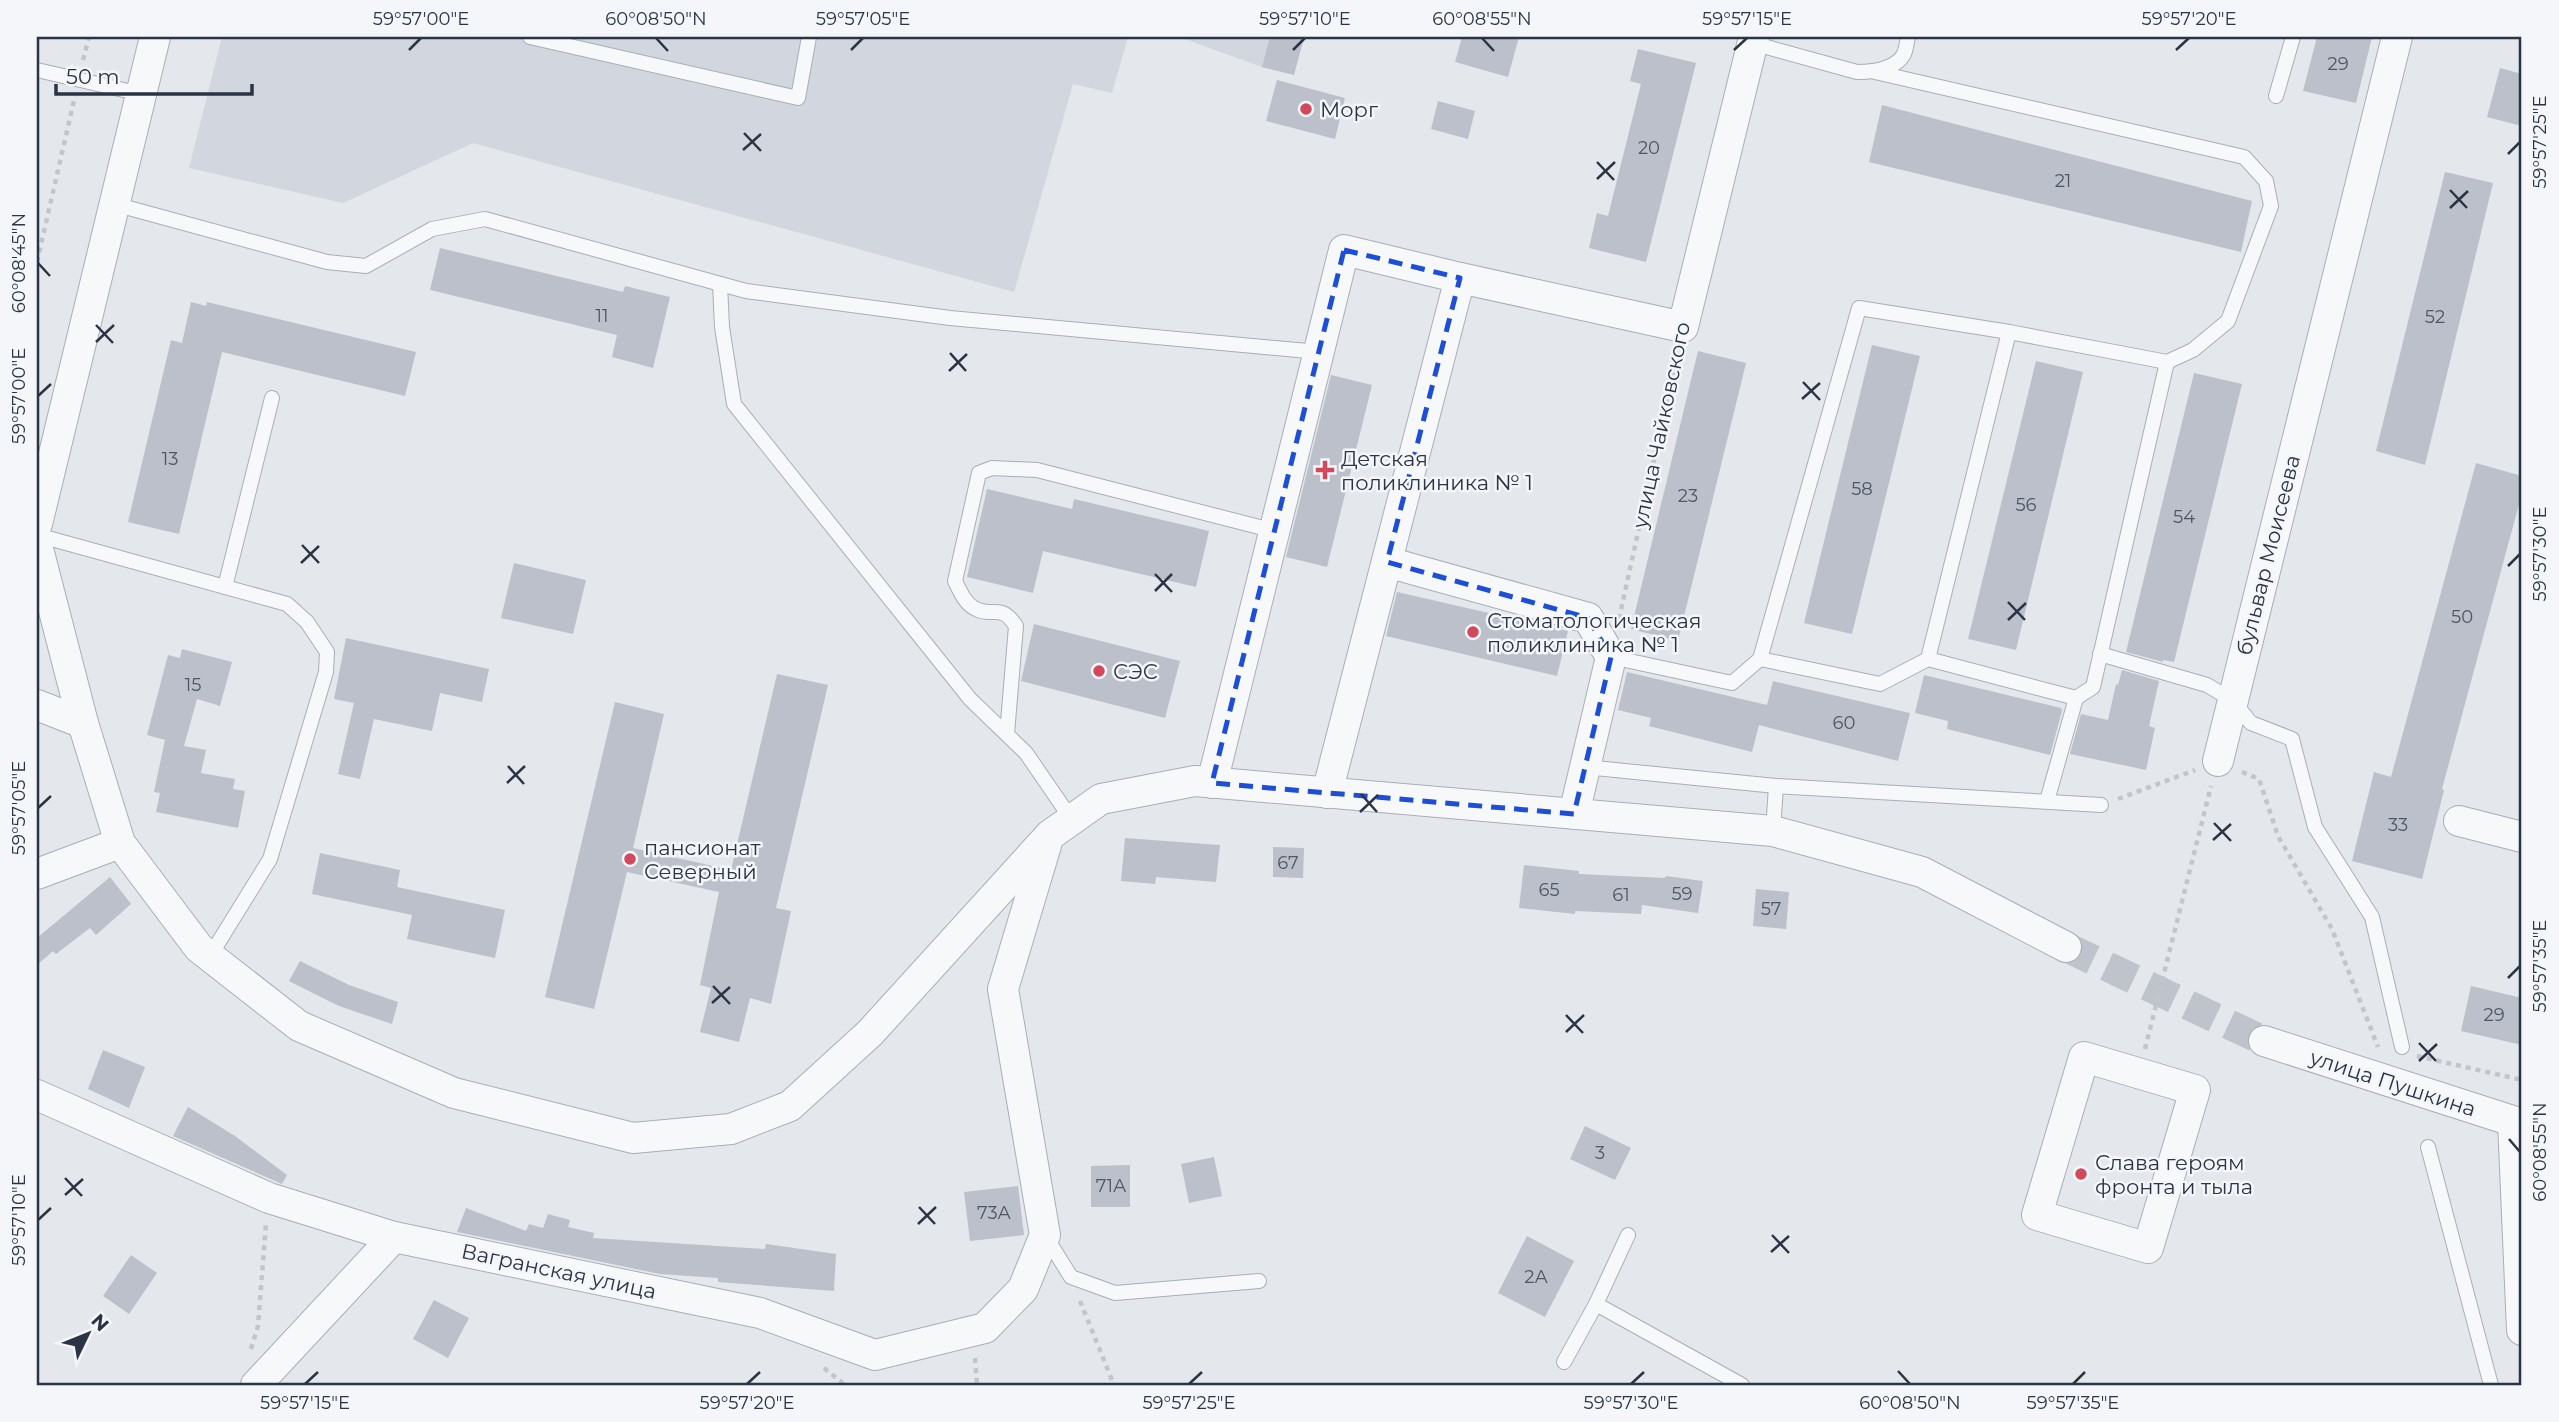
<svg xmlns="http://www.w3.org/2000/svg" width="2559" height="1422" viewBox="0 0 2559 1422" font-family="Montserrat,sans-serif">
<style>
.built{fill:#d2d6de}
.building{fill:#bbc0ca}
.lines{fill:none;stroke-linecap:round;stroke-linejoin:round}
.street-tunnel{stroke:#bfc3cb;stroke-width:30;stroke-dasharray:30 15;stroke-linecap:butt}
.lane-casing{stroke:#a9aeb7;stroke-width:16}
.street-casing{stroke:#a9aeb7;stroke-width:32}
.path{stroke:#c2c5cb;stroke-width:4.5;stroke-dasharray:5 5;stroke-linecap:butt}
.lane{stroke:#f7f8fa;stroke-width:14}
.street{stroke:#f7f8fa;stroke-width:30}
.marked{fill:none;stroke:#1d4ed8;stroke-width:5;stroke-dasharray:14 9;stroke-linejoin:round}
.ticks{fill:none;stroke:#2b3445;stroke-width:2.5}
.poi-dot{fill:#d1495b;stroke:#f4f6f9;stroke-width:2.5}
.labels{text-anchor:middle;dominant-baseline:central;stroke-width:5;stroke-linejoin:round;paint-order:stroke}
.number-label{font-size:18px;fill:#4f5766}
.poi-label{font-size:21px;fill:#2b3445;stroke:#f4f6f9;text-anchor:start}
.street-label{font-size:21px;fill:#2b3445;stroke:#f4f6f9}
.neatline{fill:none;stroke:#2b3445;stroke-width:2.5}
.ticks-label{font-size:18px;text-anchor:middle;fill:#2b3445}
</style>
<rect width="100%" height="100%" fill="#e4e7ec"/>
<!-- built -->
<g class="built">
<path d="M222 37H1128L1112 93 1073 84 1014 292 473 143 343 203 189 168Z"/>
<path d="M1179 37H1304L1294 75 1262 67Z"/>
</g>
<!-- building -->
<g class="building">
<path d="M1270 37H1304L1294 75 1262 67Z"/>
<path d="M1462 37H1519L1508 77 1455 62Z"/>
<path d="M2317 37H2372L2356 103 2303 91Z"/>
<path d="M1638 49 1696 63 1646 262 1589 248 1597 213 1608 216 1641 84 1630 81Z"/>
<path d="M2500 68 2522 74V126L2487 117Z"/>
<path d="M1277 80 1345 98 1335 139 1266 121Z"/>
<path d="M1438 101 1475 111 1468 139 1431 129Z"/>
<path d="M1882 105 2252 201 2241 252 1869 162Z"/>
<path d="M2445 172 2493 183 2425 465 2376 451Z"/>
<path d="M440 248 623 292 625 286 670 297 653 368 612 357 617 335 430 290Z"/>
<path d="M191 302 206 306 207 302 416 352 405 396 222 352 179 534 128 522 171 340 182 343Z"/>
<path d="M1872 345 1920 356 1852 634 1804 623Z"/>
<path d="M1698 351 1746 363 1678 641 1631 629Z"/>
<path d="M2036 361 2083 372 2016 650 1968 639Z"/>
<path d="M2194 373 2242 384 2174 662 2163 660V662L2126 652Z"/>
<path d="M1331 375 1372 385 1327 567 1286 557Z"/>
<path d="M2476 463 2522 476V493L2442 789 2444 790 2422 879 2352 861 2374 772 2391 777Z"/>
<path d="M987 489 1072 509 1074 499 1209 531 1196 587 1043 551 1033 593 967 577Z"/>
<path d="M514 563 586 580 573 634 501 618Z"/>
<path d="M1397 592 1568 631 1557 676 1386 636Z"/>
<path d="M1034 624 1180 661 1165 718 1021 681Z"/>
<path d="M346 638 489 669 482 702 440 693 432 731 374 719 360 779 338 774 354 703 334 699Z"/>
<path d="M182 649 232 662 220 706 197 699 184 746 206 750 201 773 235 779 233 789 245 791 238 828 156 812 160 793 154 792 165 740 147 735 168 655 180 658Z"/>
<path d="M2122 670 2159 681 2149 726 2155 728 2146 770 2070 754 2081 714 2108 720 2116 684 2118 685Z"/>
<path d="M1627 672 1767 705 1773 681 1910 713 1898 761 1759 725 1752 752 1649 726 1651 718 1618 710Z"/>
<path d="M777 674 828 685 776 908 791 911 771 1004 750 998 739 1042 700 1032 711 988 700 985 719 892 627 872 594 1009 545 997 615 702 664 714 633 848 731 870Z"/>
<path d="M1924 675 2061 708 2062 711 2050 755 1947 729 1948 721 1915 713Z"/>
<path d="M1125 838 1220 845 1216 882 1156 877 1155 884 1121 881Z"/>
<path d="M1273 847 1304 848 1303 878 1273 877Z"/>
<path d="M320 853 400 870 397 887 505 910 495 958 407 939 412 915 312 894Z"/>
<path d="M1524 865 1579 871V874L1665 878 1666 876 1703 881 1698 913 1642 905 1641 914 1575 911V914L1519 908Z"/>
<path d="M110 877 131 904 96 935 90 928 56 954 53 951 37 965V938Z"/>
<path d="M1756 889 1789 892 1786 929 1753 926Z"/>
<path d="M300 961 349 985 398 1002 392 1024 339 1006 289 981Z"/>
<path d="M2471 986 2522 998V1045L2461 1031Z"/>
<path d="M103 1050 145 1067 129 1108 88 1089Z"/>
<path d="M188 1107 235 1136 287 1175 282 1184 173 1136Z"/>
<path d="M1585 1126 1631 1148 1615 1180 1570 1159Z"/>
<path d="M1214 1157 1222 1196 1189 1203 1181 1164Z"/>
<path d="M1130 1165V1207H1091V1166Z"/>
<path d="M1018 1186 1024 1235 970 1241 964 1192Z"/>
<path d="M466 1208 526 1231 529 1224 543 1228 548 1214 570 1220 568 1227 594 1233 593 1238 765 1249 766 1244 836 1254 834 1291 718 1282V1278L660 1274 457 1232Z"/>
<path d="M1527 1236 1574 1261 1545 1317 1498 1293Z"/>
<path d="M131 1255 157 1273 129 1314 103 1296Z"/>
<path d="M434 1300 469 1318 448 1358 413 1339Z"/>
</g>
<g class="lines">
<!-- street-tunnel -->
<path class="street-tunnel" d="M2066 947 2264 1041"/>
<defs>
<g id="lane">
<path d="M530 37 798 98 809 37"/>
<path d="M1752 43 1857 72C1873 72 1895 70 1904 54 1906 50 1907 41 1908 37"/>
<path d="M37 70 141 94"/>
<path d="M2276 96 2293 37"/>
<path d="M114 204 327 262 366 266 432 229 485 219 746 291 950 318 1319 352"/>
<path d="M720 284 722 327 734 404 970 699 1026 753 1072 820"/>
<path d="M37 535 287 604 307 622 327 652 326 672 270 859 210 956"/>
<path d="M225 587 272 398"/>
<path d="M2100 654 2207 685 2232 700 2251 723 2292 739 2315 827 2372 917 2402 1047"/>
<path d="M1611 657 1732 683 1760 659 1880 684 1928 659 2076 698"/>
<path d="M1760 659 1859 308 2009 332 2167 362 2193 350 2228 321 2271 206 2266 181 2244 157 1875 72"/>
<path d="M1928 659 2009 332"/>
<path d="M1007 734 1016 626C1000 602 993 618 976 609 965 604 960 591 955 581L979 473 992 468 1037 470 1275 531"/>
<path d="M1585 767 1776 786 2101 805"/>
<path d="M2047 801 2076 698 2093 687 2167 362"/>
<path d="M1773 831 1776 786"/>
<path d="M2428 1147 2491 1385"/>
<path d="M1046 1237 1071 1277 1115 1293 1259 1281"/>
<path d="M1596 1304 1742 1385"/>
<path d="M1564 1362 1596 1304 1628 1235"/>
</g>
<g id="street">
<path d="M37 524 155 37"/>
<path d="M37 545 83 723 120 843 199 948 299 1026 454 1093 633 1138 731 1129 790 1106 870 1033 1050 835 1101 799 1195 781 1773 831 1922 872 2066 947"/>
<path d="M1387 562 1588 618 1611 657 1574 814"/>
<path d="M37 705 83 723"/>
<path d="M2218 761 2397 37"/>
<path d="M1212 783 1344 250 1460 278"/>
<path d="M1327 793 1460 278 1683 327 1754 37"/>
<path d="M2459 821 2522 837"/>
<path d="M37 874 120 843"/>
<path d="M2264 1041 2522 1124"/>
<path d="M2084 1057 2195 1090 2148 1248 2037 1215Z"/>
<path d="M37 1095 269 1198 394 1237 760 1313 875 1355 985 1328 1023 1289 1045 1235 1003 989 1047 842"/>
<path d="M2513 1122 2522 1330"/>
<path d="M256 1385 394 1237"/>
</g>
</defs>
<!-- lane casing -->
<use href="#lane" class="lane-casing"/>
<!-- street casing -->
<use href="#street" class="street-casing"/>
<!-- path -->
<g class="path">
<path d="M83 60 89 37"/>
<path d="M37 262 75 96"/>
<path d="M1619 619 1677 354"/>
<path d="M2242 772 2259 779 2278 836 2332 929 2378 1047"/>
<path d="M2118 799 2195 770"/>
<path d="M2145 1049 2211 786"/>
<path d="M2417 1056 2522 1080"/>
<path d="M1080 1301 1114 1385"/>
<path d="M251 1349 258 1326 266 1223"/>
<path d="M975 1358 977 1385"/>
<path d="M824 1368 845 1385"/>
</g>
<!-- lane -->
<use href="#lane" class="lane"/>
<!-- street -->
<use href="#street" class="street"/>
</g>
<!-- marked area -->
<path class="marked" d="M1344 250 1460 278 1387 562 1588 618 1611 657 1574 814 1212 783Z"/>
<!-- ticks -->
<path class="ticks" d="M656 38 668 51M1482 38 1494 51M409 50 421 38M851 50 863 38M1293 50 1305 38M1734 50 1747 38M2176 50 2189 38M744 133 761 151M743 150 761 134M2508 154 2520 142M1597 162 1614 180M1597 179 1615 162M2450 190 2467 208M2450 208 2468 191M38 263 50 276M96 325 113 343M96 342 114 325M950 353 966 371M949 371 967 354M1803 382 1820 400M38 396 51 384M1802 399 1820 383M302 545 319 563M301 563 319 546M2508 566 2520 554M1155 574 1172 592M1155 591 1172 574M2008 602 2025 620M2008 620 2026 603M508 766 524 784M507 783 525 766M1361 794 1377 812M38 808 51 796M1360 812 1378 795M2214 823 2231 841M2213 840 2231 824M2508 978 2520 966M713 986 730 1004M712 1003 730 987M1566 1015 1583 1033M1566 1032 1584 1015M2419 1043 2436 1061M2419 1061 2437 1044M2509 1139 2520 1152M65 1178 82 1196M65 1195 83 1179M919 1207 935 1224M38 1220 51 1208M918 1224 936 1207M1772 1235 1789 1253M1771 1252 1789 1236M1898 1371 1910 1384M305 1384 318 1372M747 1384 760 1372M1189 1384 1202 1372M1631 1384 1644 1372M2073 1384 2085 1372"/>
<!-- markers -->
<g class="poi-dot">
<circle cx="1306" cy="109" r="7"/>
<path d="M1321.5 459.5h7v7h7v7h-7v7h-7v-7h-7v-7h7z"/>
<circle cx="1473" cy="632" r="7"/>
<circle cx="1099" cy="671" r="7"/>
<circle cx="630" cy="859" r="7"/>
<circle cx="2081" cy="1174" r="7"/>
</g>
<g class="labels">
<!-- number labels -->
<g class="number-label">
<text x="2338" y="64">29</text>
<text x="1649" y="148">20</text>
<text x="2063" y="181">21</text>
<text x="602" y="316">11</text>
<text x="2435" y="317">52</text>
<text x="170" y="459">13</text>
<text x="1862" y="489">58</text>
<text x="1688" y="496">23</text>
<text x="2026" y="505">56</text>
<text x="2184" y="517">54</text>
<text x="2462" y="617">50</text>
<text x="193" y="685">15</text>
<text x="1844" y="723">60</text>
<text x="2398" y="825">33</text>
<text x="1288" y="863">67</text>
<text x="1549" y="890">65</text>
<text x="1682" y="894">59</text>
<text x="1621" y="895">61</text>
<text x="1771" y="909">57</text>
<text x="2494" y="1015">29</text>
<text x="1600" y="1153">3</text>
<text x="1111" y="1186">71А</text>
<text x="994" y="1213">73А</text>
<text x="1536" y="1277">2А</text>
</g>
<!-- poi labels -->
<g class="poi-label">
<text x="1320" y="109">Морг</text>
<text x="1341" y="458">Детская<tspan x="1341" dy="24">поликлиника № 1</tspan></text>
<text x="1487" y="620">Стоматологическая<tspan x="1487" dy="24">поликлиника № 1</tspan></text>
<text x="1113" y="671">СЭС</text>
<text x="644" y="847">пансионат<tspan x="644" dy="24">Северный</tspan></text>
<text x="2095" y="1162">Слава героям<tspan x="2095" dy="24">фронта и тыла</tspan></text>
</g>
<!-- street labels -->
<g class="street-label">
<text transform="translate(1661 425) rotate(-78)">улица Чайковского</text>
<text transform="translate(2268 555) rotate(-76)">бульвар Моисеева</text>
<text transform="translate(2393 1083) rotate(18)">улица Пушкина</text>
<text transform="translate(559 1271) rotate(12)">Вагранская улица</text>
</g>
</g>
<!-- border -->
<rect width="2559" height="1422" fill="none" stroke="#f4f6f9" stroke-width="77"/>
<!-- north arrow -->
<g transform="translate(88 1334) rotate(47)" stroke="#f4f6f9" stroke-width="5" paint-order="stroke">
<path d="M0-5L12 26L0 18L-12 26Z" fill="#2b3445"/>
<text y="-10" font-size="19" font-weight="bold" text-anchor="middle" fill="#2b3445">N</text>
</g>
<!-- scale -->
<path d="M56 84v10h196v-10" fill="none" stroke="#2b3445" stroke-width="3.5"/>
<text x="66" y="84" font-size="21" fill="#2b3445" stroke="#f4f6f9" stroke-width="5" paint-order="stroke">50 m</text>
<rect x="38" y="38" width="2482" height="1346" class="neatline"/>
<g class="ticks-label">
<text x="421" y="25">59°57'00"E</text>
<text x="656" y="25">60°08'50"N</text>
<text x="863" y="25">59°57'05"E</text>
<text x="1305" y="25">59°57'10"E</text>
<text x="1482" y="25">60°08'55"N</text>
<text x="1747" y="25">59°57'15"E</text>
<text x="2189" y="25">59°57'20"E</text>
<text transform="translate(2540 142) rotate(-90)" y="6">59°57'25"E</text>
<text transform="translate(19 263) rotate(-90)" y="6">60°08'45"N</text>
<text transform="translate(19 396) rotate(-90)" y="6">59°57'00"E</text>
<text transform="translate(2540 554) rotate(-90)" y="6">59°57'30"E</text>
<text transform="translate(19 808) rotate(-90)" y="6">59°57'05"E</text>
<text transform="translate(2540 966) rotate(-90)" y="6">59°57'35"E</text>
<text transform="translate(2540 1152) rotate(-90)" y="6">60°08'55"N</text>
<text transform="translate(19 1220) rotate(-90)" y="6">59°57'10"E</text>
<text x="305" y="1409">59°57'15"E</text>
<text x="747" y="1409">59°57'20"E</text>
<text x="1189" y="1409">59°57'25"E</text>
<text x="1631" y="1409">59°57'30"E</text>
<text x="1910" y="1409">60°08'50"N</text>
<text x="2073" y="1409">59°57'35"E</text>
</g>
</svg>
